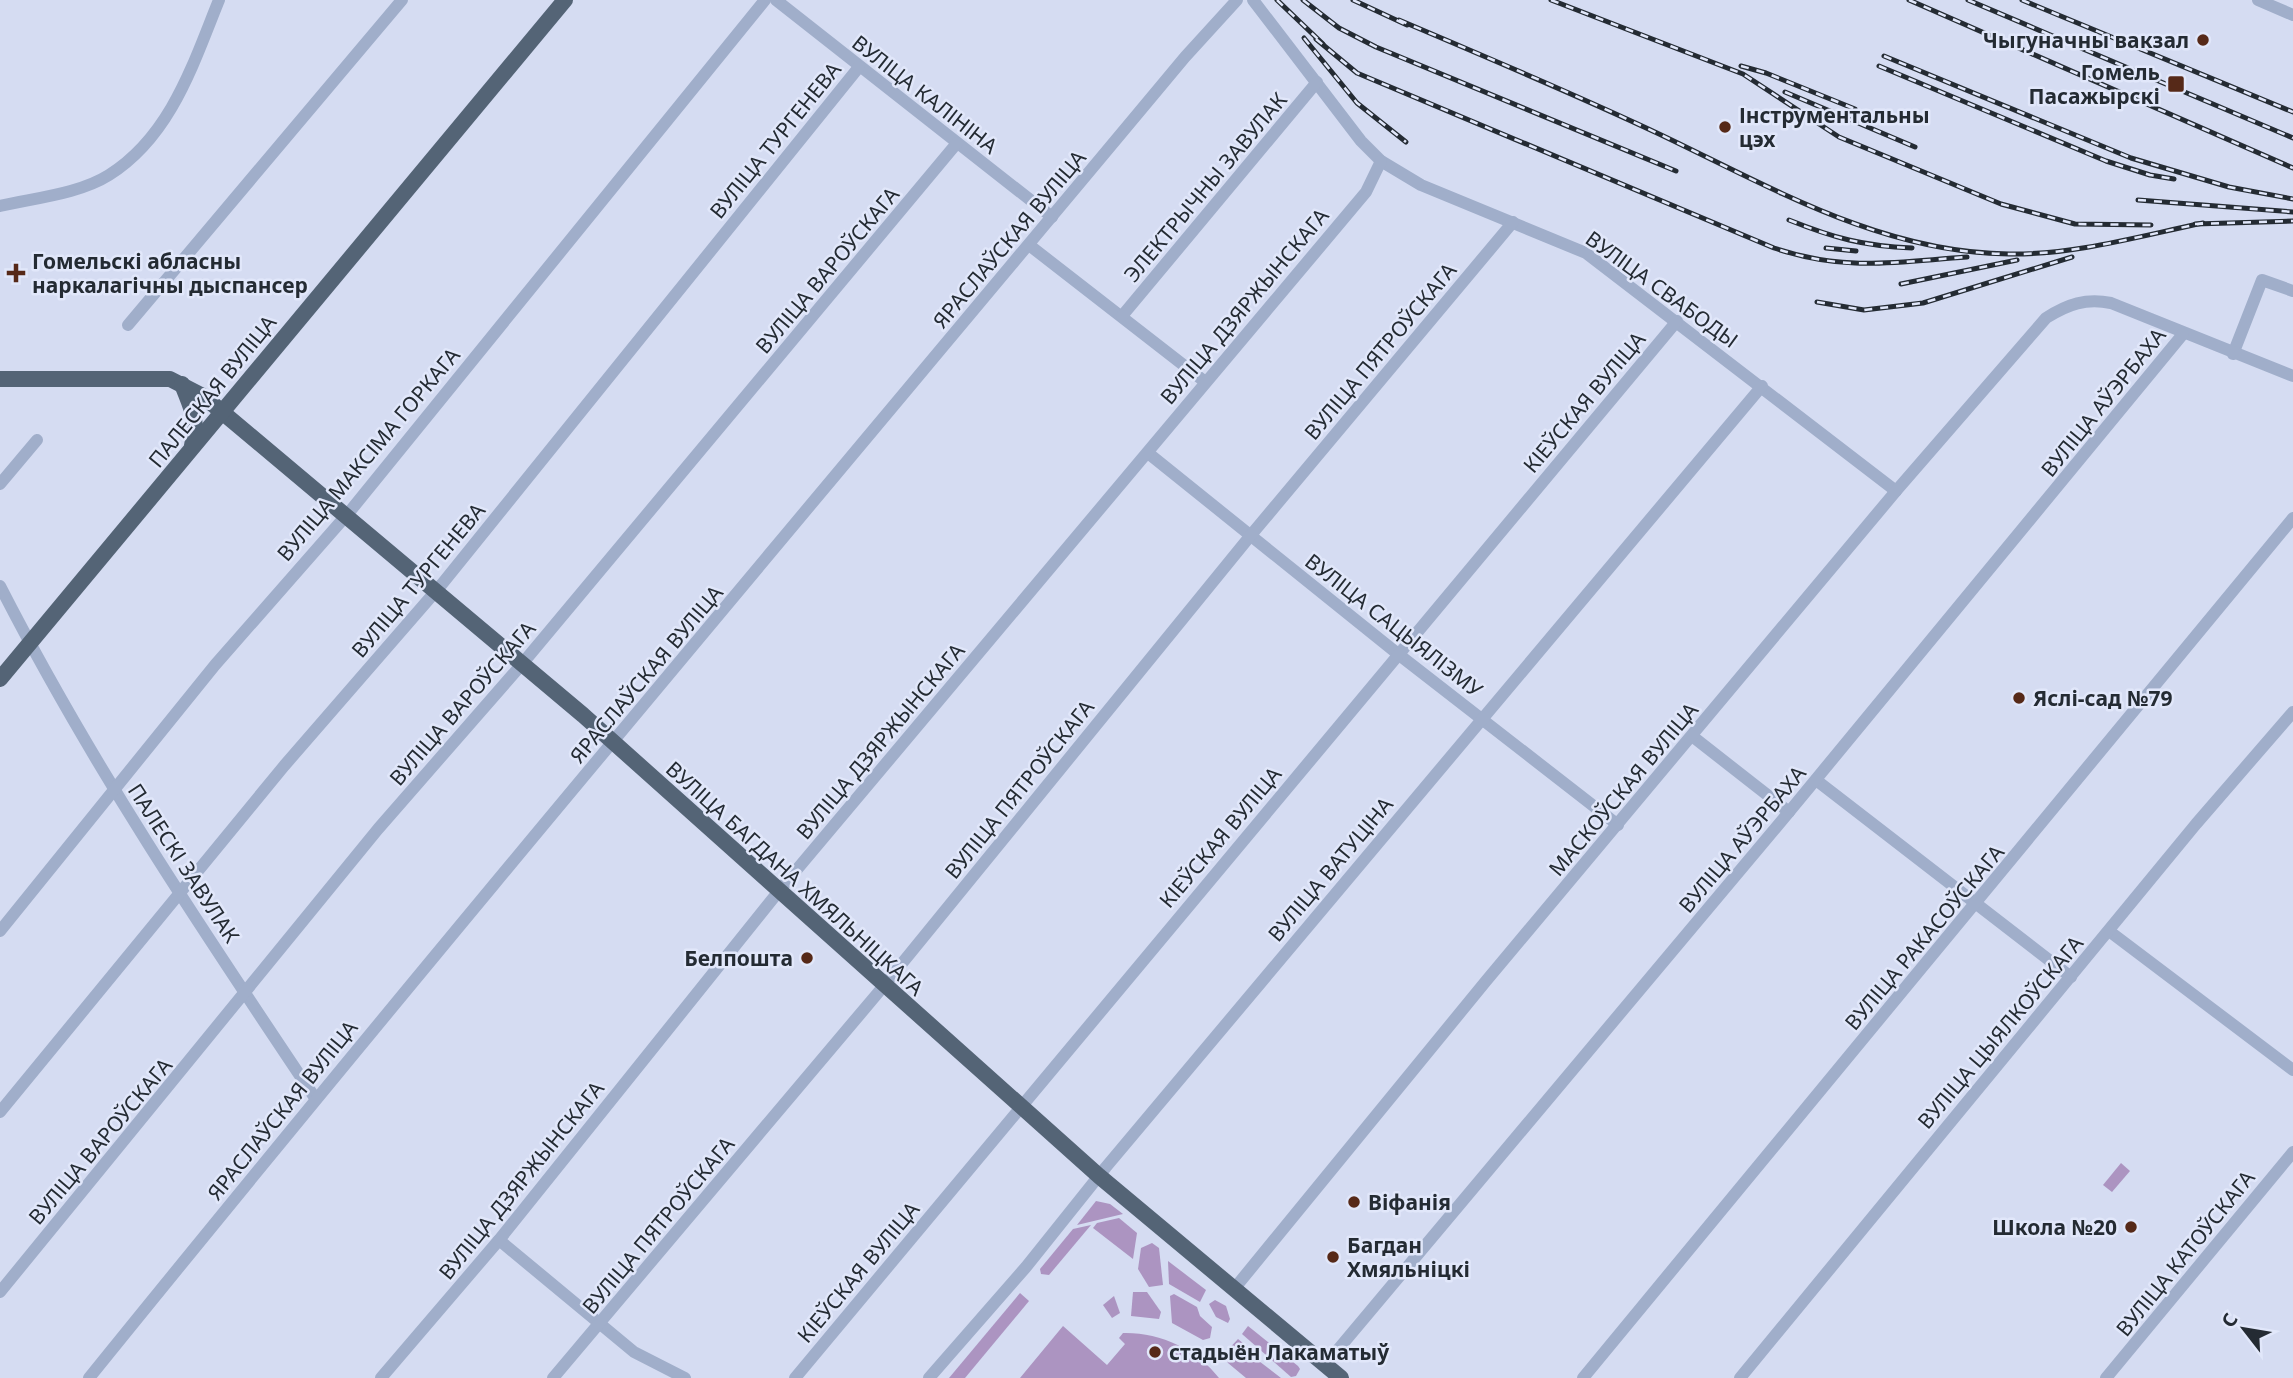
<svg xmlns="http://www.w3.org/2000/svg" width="2293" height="1378" viewBox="0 0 2293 1378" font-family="'Noto Sans',sans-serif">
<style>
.green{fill:#ac94c1}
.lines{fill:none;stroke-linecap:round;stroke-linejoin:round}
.minor{stroke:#a0aeca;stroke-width:12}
.major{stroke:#546476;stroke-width:16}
.rail-casing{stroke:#242b33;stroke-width:5}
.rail{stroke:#e1e7fa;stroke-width:2.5;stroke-dasharray:8;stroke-linecap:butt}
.poi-dot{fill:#562918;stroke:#e1e7fa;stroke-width:2.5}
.labels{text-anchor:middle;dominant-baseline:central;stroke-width:5;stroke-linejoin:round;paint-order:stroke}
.poi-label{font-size:21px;font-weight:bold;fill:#242b33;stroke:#e1e7fa;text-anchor:start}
.street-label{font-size:21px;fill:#242b33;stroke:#e1e7fa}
</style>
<rect width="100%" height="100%" fill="#d5dcf2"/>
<!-- green -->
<g class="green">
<path d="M2121 1163 2130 1171 2112 1192 2103 1185Z"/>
<path d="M1096 1201 1110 1204 1123 1214 1077 1225Z"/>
<path d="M1119 1218 1137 1233 1133 1259 1093 1228 1097 1223Z"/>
<path d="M1091 1225 1049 1275 1041 1274 1040 1269 1073 1229Z"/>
<path d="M1152 1243 1159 1248 1163 1285 1149 1287 1138 1269 1141 1248Z"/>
<path d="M1168 1261 1206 1290 1200 1302 1169 1284Z"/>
<path d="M1133 1292H1147L1161 1312 1159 1319 1131 1316Z"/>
<path d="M1020 1293 1029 1301 965 1378H949Z"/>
<path d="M1174 1294 1197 1307 1200 1316 1212 1327 1210 1338 1203 1340 1172 1323 1170 1296Z"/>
<path d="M1114 1296 1120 1313 1112 1318 1103 1305Z"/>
<path d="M1215 1300 1226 1306 1230 1319 1228 1323 1216 1317 1209 1304Z"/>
<path d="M1063 1326 1107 1365 1125 1344 1119 1338 1123 1333C1159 1332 1197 1349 1219 1378H1020Z"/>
<path d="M1248 1326 1298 1366 1300 1369 1296 1376 1291 1377 1242 1334Z"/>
<path d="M1238 1339 1249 1348 1251 1355 1281 1378H1246L1228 1363 1224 1354Z"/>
</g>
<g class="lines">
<!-- minor -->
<g class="minor">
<path d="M776 0 1052 217"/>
<path d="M1253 0 1361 141 1381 161 1421 185 1586 253 1896 491"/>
<path d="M2258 0 2293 15"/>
<path d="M0 206C34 198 79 194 109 175 171 136 193 64 219 0"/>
<path d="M1029 245 1204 381"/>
<path d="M1122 316 1317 82"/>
<path d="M128 325 402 0"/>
<path d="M2233 354 2262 280 2293 291"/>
<path d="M1148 453 1398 654 1618 825"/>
<path d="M0 484 37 440"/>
<path d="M0 586C92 766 203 931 315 1098"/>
<path d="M1692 736 1789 812"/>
<path d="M1816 780 2071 977"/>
<path d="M0 931 215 665 351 510 765 0"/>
<path d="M2109 931 2293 1070"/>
<path d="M0 1112 284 766 442 584 859 67"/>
<path d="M499 1240 634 1352 685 1378"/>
<path d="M1234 1289 1486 981 1896 491 2046 318C2068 304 2086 298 2111 303L2293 376"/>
<path d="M0 1292 378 829 522 664 957 143"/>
<path d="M1325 1365 1789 812 2183 334"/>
<path d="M89 1378C449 933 819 496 1185 57L1237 0"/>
<path d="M381 1378 499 1240 783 886 1366 192 1381 161"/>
<path d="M553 1378 877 994 1251 535 1513 222"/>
<path d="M795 1378 1677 321"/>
<path d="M929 1378 1026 1267 1106 1167 1762 386"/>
<path d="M1583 1378 2293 518"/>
<path d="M1740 1378 2196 824 2293 712"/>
<path d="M2106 1378 2293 1152"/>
</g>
<!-- major -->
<g class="major">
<path d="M0 379H170L203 396 583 715 1099 1176 1341 1378"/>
<path d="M182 384C190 406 200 422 192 445"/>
<path d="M0 679 565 0"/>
</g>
<defs>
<g id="rail">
<path d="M1277 0 1323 44"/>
<path d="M1303 0 1339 28 1376 47 1676 171"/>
<path d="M1353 0 1407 25"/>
<path d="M1551 0 1743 74 1839 137 2001 204 2075 224 2151 225"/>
<path d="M1909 0 2293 168"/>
<path d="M1968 0 2293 138"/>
<path d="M2022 0 2293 112"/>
<path d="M1399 20C1486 57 1572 93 1657 133 1769 186 1881 253 2009 254 2074 255 2140 236 2203 223"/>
<path d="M1304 38 1357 103 1406 142"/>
<path d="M1316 39 1357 73 1774 248C1846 272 1894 262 1967 257"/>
<path d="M1884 56 2131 158 2229 187 2293 199"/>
<path d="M1741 66 1766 73 1855 109"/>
<path d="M1879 66 2106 161 2150 175 2174 179"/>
<path d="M1785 92 1915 147"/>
<path d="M2138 200 2293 212"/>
<path d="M1789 220C1834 238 1863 246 1912 248"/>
<path d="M2195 224 2293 221"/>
<path d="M1826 248 1856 251"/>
<path d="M1901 284 2017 260"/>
<path d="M1817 302 1864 310 1923 303 2072 257"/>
</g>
</defs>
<!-- rail casing -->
<use href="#rail" class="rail-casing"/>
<!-- rail -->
<use href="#rail" class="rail"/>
</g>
<!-- markers -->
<g class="poi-dot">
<circle cx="2203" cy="40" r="7"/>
<rect x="2167" y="75" width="18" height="18" rx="3.5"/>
<circle cx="1725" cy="127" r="7"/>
<path d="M12.5 262.5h7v7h7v7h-7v7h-7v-7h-7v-7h7z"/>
<circle cx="2019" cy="698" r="7"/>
<circle cx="807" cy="958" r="7"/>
<circle cx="1354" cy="1202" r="7"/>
<circle cx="2131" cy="1227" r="7"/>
<circle cx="1333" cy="1257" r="7"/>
<circle cx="1155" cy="1352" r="7"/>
</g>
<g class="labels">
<!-- poi labels -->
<g class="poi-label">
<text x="2189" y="40" text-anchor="end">Чыгуначны вакзал</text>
<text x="2160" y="72" text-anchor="end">Гомель<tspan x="2160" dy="24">Пасажырскі</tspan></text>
<text x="1739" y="115">Інструментальны<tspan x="1739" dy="24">цэх</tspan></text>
<text x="32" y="261">Гомельскі абласны<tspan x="32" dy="24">наркалагічны дыспансер</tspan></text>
<text x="2033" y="698">Яслі-сад №79</text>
<text x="793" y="958" text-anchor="end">Белпошта</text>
<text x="1368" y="1202">Віфанія</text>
<text x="2117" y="1227" text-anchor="end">Школа №20</text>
<text x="1347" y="1245">Багдан<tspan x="1347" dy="24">Хмяльніцкі</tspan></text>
<text x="1169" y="1352">стадыён Лакаматыў</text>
</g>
<!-- street labels -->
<g class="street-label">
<text transform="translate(925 94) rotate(38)">ВУЛІЦА КАЛІНІНА</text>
<text transform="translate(775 140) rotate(-51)">ВУЛІЦА ТУРГЕНЕВА</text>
<text transform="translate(1205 187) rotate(-50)">ЭЛЕКТРЫЧНЫ ЗАВУЛАК</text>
<text transform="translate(1009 239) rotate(-50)">ЯРАСЛАЎСКАЯ ВУЛІЦА</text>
<text transform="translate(827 270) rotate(-50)">ВУЛІЦА ВАРОЎСКАГА</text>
<text transform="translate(1662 289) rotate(36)">ВУЛІЦА СВАБОДЫ</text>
<text transform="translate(1244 306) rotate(-50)">ВУЛІЦА ДЗЯРЖЫНСКАГА</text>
<text transform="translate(1380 351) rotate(-50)">ВУЛІЦА ПЯТРОЎСКАГА</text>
<text transform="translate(212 391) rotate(-51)">ПАЛЕСКАЯ ВУЛІЦА</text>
<text transform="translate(1584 402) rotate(-50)">КІЕЎСКАЯ ВУЛІЦА</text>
<text transform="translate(2103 402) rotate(-51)">ВУЛІЦА АЎЭРБАХА</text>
<text transform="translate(368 454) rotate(-50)">ВУЛІЦА МАКСІМА ГОРКАГА</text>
<text transform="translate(418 580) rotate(-50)">ВУЛІЦА ТУРГЕНЕВА</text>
<text transform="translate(1394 625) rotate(38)">ВУЛІЦА САЦЫЯЛІЗМУ</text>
<text transform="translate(646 674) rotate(-50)">ЯРАСЛАЎСКАЯ ВУЛІЦА</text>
<text transform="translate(462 703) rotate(-49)">ВУЛІЦА ВАРОЎСКАГА</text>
<text transform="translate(880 741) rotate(-50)">ВУЛІЦА ДЗЯРЖЫНСКАГА</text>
<text transform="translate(1019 789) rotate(-51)">ВУЛІЦА ПЯТРОЎСКАГА</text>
<text transform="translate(1623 789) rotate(-50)">МАСКОЎСКАЯ ВУЛІЦА</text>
<text transform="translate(1220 837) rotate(-50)">КІЕЎСКАЯ ВУЛІЦА</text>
<text transform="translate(1742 839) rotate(-50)">ВУЛІЦА АЎЭРБАХА</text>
<text transform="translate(184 863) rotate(57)">ПАЛЕСКІ ЗАВУЛАК</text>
<text transform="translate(1330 869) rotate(-50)">ВУЛІЦА ВАТУЦІНА</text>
<text transform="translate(795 878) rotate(42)">ВУЛІЦА БАГДАНА ХМЯЛЬНІЦКАГА</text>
<text transform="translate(1924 937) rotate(-50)">ВУЛІЦА РАКАСОЎСКАГА</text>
<text transform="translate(2000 1032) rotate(-50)">ВУЛІЦА ЦЫЯЛКОЎСКАГА</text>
<text transform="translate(282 1110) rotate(-51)">ЯРАСЛАЎСКАЯ ВУЛІЦА</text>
<text transform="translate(100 1141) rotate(-50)">ВУЛІЦА ВАРОЎСКАГА</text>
<text transform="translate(521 1180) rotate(-51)">ВУЛІЦА ДЗЯРЖЫНСКАГА</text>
<text transform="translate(658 1225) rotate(-50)">ВУЛІЦА ПЯТРОЎСКАГА</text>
<text transform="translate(2185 1253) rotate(-51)">ВУЛІЦА КАТОЎСКАГА</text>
<text transform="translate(858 1272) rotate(-50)">КІЕЎСКАЯ ВУЛІЦА</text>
</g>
</g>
<!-- north arrow -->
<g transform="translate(2244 1329) rotate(301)" stroke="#e1e7fa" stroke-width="5" paint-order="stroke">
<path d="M0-5L12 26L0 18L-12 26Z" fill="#242b33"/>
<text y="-10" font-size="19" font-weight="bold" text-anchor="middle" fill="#242b33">С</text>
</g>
</svg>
